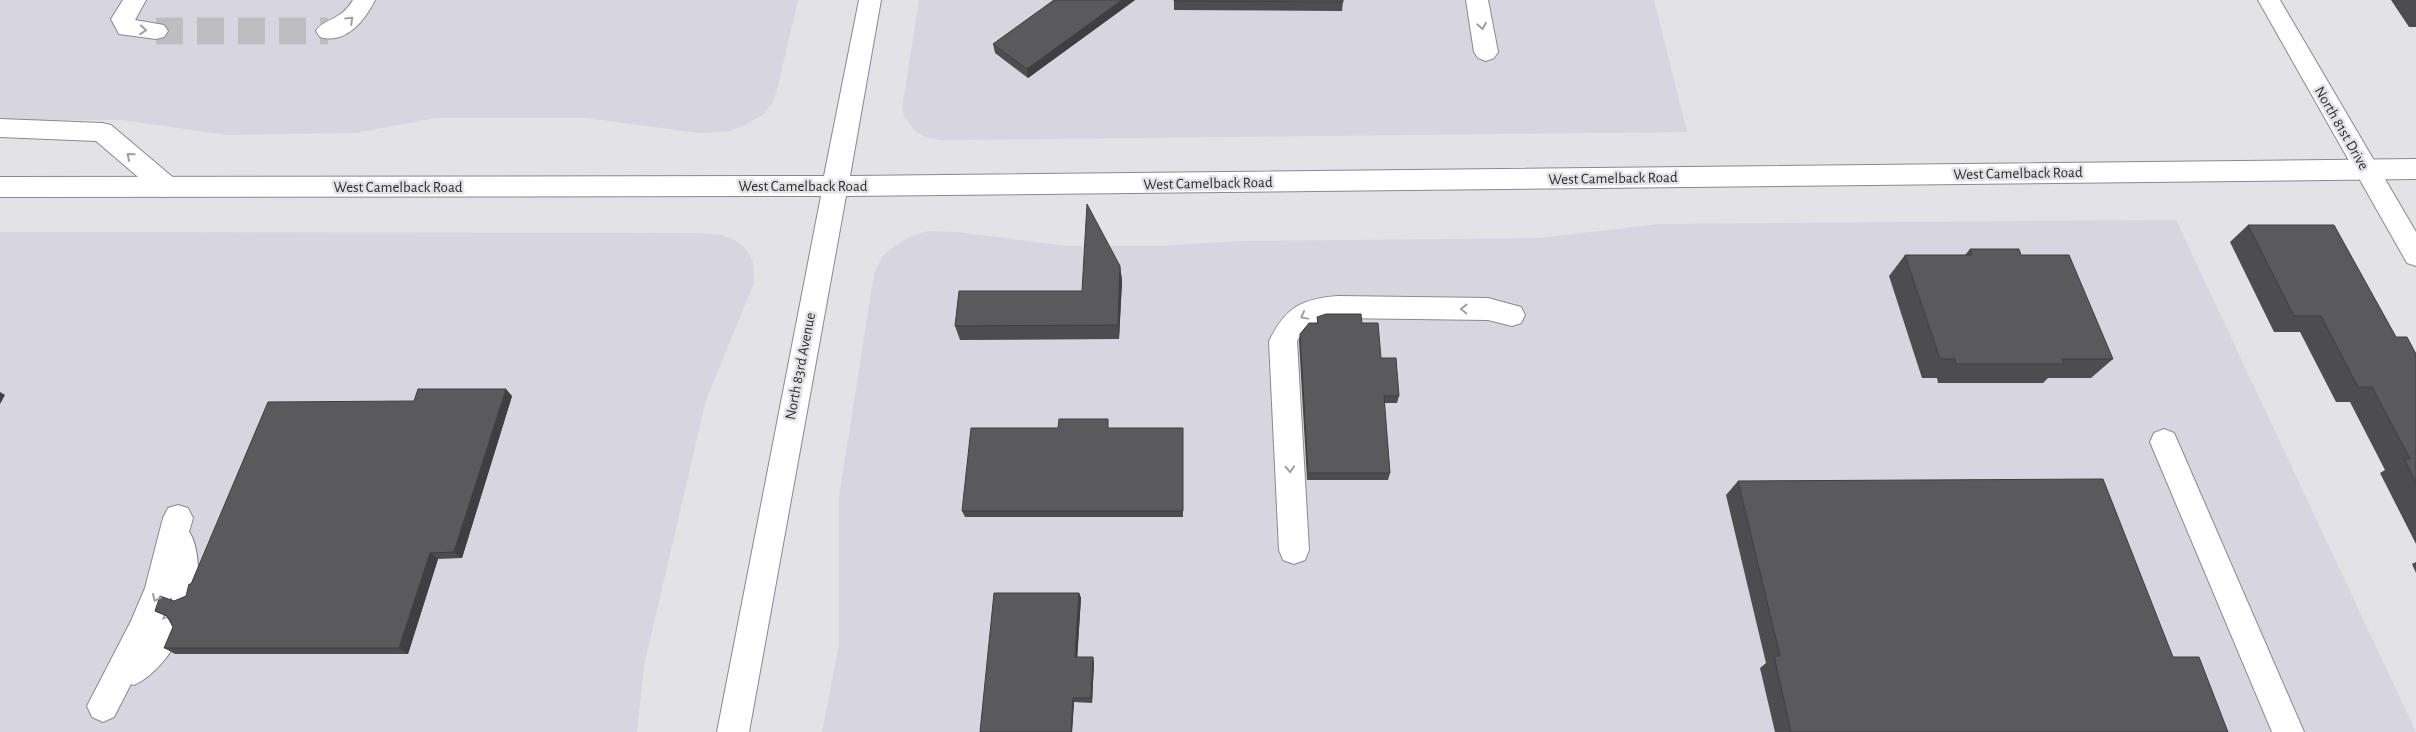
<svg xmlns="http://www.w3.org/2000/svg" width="2416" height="732" viewBox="0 0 2416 732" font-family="'Alegreya Sans',sans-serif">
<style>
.built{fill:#d7d5e0}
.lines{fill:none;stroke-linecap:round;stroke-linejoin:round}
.minor-tunnel{stroke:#bebec1;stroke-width:27;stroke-dasharray:27 14;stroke-linecap:butt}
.minor-casing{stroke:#8a8a8d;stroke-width:2}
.major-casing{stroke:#8a8a8d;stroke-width:2}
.minor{fill:#fff;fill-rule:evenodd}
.major{fill:#fff;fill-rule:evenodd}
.wall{fill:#4d4d50}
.shaded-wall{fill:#3f3f41}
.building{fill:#5a5a5d;stroke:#3f3f41}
.oneway{stroke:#a0a0a0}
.labels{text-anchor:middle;stroke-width:5;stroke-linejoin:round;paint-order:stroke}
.street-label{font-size:15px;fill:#2c2c2d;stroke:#e3e2e6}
</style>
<rect width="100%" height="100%" fill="#e3e2e6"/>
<g class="built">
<polygon points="0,0 798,0 777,90 772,103 764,114 745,125 729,131 699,133 587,118 435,118 356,133 226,135 123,120 0,120"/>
<polygon points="919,0 1654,0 1687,132 941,140 925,137 915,131 904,116 902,108"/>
<polygon points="2176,220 2416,732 822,732 839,645 839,497 873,280 875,271 883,256 894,246 909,237 928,231 957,232 1066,246 1159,246 1240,241 1539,238 1659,224"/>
<polygon points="0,232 697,233 722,235 737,241 746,249 753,262 754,283 706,400 644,666 637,732 0,732"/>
</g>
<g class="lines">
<polyline class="minor-tunnel" points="156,31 328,31"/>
<defs>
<g id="minor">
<polygon points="123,0 146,0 135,20 164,25 168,31 164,37 156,39 119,34 111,19"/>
<path d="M353,0H375C365,20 346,45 320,37L316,31C324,18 341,21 353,0Z"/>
<polygon points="1466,0 1488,0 1498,52 1494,58 1486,61 1478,58 1474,52"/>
<polygon points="2258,0 2280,0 2416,232 2416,266 2407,263"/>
<polygon points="0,119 102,123 111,125 176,180 180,187 176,194 167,197 158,194 96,141 0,137"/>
<path d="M1338,296L1488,298L1521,307L1525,315L1521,323L1512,326L1488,320L1338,318C1319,320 1307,324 1297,341L1309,550L1305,560L1294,564L1283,560L1279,550L1269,341C1286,307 1301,299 1338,296Z"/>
<polygon points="2164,429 2174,433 2178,442 2304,732 2272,732 2150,442 2154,433"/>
<path d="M178,505L188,508L193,518L189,532C199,544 201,587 195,601L184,605L173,601L171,597L162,620L166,618L177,623L181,633C173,652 153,677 134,685L131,684L114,717L103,722L92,717L87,706L131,621L145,588L163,518L168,508Z"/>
</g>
<polygon id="major" points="859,0 881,0 850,176 2416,159 2416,179 846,196 749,732 717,732 821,196 0,197 0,177 824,176"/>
</defs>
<use href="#minor" class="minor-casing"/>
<use href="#major" class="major-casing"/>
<use href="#minor" class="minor"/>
<use href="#major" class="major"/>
</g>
<g class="wall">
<polygon points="1054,0 1135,0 1028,78 995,53 993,44"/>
<polygon points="1174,0 1343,2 1342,11 1174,10"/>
<polygon points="2391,0 2416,0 2416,27 2409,27"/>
<polygon points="2248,225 2396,337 2416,354 2416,544 2380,473 2385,470 2350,402 2336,402 2300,332 2274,332 2230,242"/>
<polygon points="1970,249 2021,255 2113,359 2091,378 2048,378 2043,383 1938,383 1937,378 1922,378 1889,276 1905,255 1965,255"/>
<polygon points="1120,266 1122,281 1119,339 960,340 955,326 1082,291"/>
<polygon points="1317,317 1362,323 1381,358 1399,396 1397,403 1384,403 1390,473 1388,480 1307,480 1299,342 1300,334 1317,323"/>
<polygon points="512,396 462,558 438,559 408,654 175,654 164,648 173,627 168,617 155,611 186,596 191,584"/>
<polygon points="1109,428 1183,428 1183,517 965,517 962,511"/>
<polygon points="1738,481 2228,732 1775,732 1760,668 1766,663 1726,495"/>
<polygon points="2416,562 2416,573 2412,564"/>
<polygon points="1079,593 1081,598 1077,657 1094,662 1092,703 1074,702 1072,732 980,732"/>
</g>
<g class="shaded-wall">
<polygon points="1122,0 1135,0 1028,78 1027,69"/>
<polygon points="1120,266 1122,281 1119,339 1118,325"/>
<polygon points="506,389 512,396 462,558 454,552"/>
<polygon points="0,392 5,395 0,404"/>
<polygon points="430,553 438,559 408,654 399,648"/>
<polygon points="1079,593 1081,598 1077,662 1075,657"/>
<polygon points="1093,657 1094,662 1092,703 1091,698"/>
<polygon points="1073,698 1074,702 1072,732 1071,732"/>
</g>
<g class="building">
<polygon points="1054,0 1122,0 1027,69 993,44"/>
<polygon points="1174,0 1343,0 1343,2 1174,1"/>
<polygon points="1087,204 1120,266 1118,325 955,326 959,291 1082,291"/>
<polygon points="2248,225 2334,225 2396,337 2407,337 2416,354 2416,483 2404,459 2410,459 2372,387 2358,387 2321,316 2294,316"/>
<polygon points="1970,249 2019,249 2021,255 2069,255 2113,359 2062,359 2064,364 1956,364 1955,359 1940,359 1905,255 1972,255"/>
<polygon points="1326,314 1361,314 1362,323 1378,323 1381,358 1396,358 1399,396 1384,396 1390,473 1308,473 1300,334 1309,323 1318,323 1317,317"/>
<polygon points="418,389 506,389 454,552 430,553 399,648 164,648 173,627 167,616 155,611 160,596 174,601 186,596 189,584 191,584 268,402 414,401"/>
<polygon points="1059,419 1108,419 1108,428 1183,428 1183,511 962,511 971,428 1058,428"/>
<polygon points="2103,479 2173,657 2199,657 2228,732 1791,732 1774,656 1780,656 1738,481"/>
<polygon points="994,593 1079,593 1075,657 1093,657 1091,698 1073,698 1071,732 980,732"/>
</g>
<defs><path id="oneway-chevron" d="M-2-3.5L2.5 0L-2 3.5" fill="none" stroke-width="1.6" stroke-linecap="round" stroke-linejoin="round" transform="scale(1.25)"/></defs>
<g class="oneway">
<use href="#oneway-chevron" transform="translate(350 20) rotate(-43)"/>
<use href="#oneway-chevron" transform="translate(1482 26) rotate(80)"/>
<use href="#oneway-chevron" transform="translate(143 30) rotate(5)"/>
<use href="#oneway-chevron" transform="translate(130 156) rotate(-140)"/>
<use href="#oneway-chevron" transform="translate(1464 309) rotate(-179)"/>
<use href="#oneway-chevron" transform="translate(1304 316) rotate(151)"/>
<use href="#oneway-chevron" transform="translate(1290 469) rotate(87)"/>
<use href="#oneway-chevron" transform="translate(156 598) rotate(113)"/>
</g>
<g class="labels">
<g class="street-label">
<text transform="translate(2342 128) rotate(60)" y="5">North 81st Drive</text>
<text transform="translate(2018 173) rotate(-1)" y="5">West Camelback Road</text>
<text transform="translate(1613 178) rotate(-1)" y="5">West Camelback Road</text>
<text transform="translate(1208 183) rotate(-1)" y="5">West Camelback Road</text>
<text x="803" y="191">West Camelback Road</text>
<text x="398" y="192">West Camelback Road</text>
<text transform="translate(800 366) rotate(-79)" y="5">North 83rd Avenue</text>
</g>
</g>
</svg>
